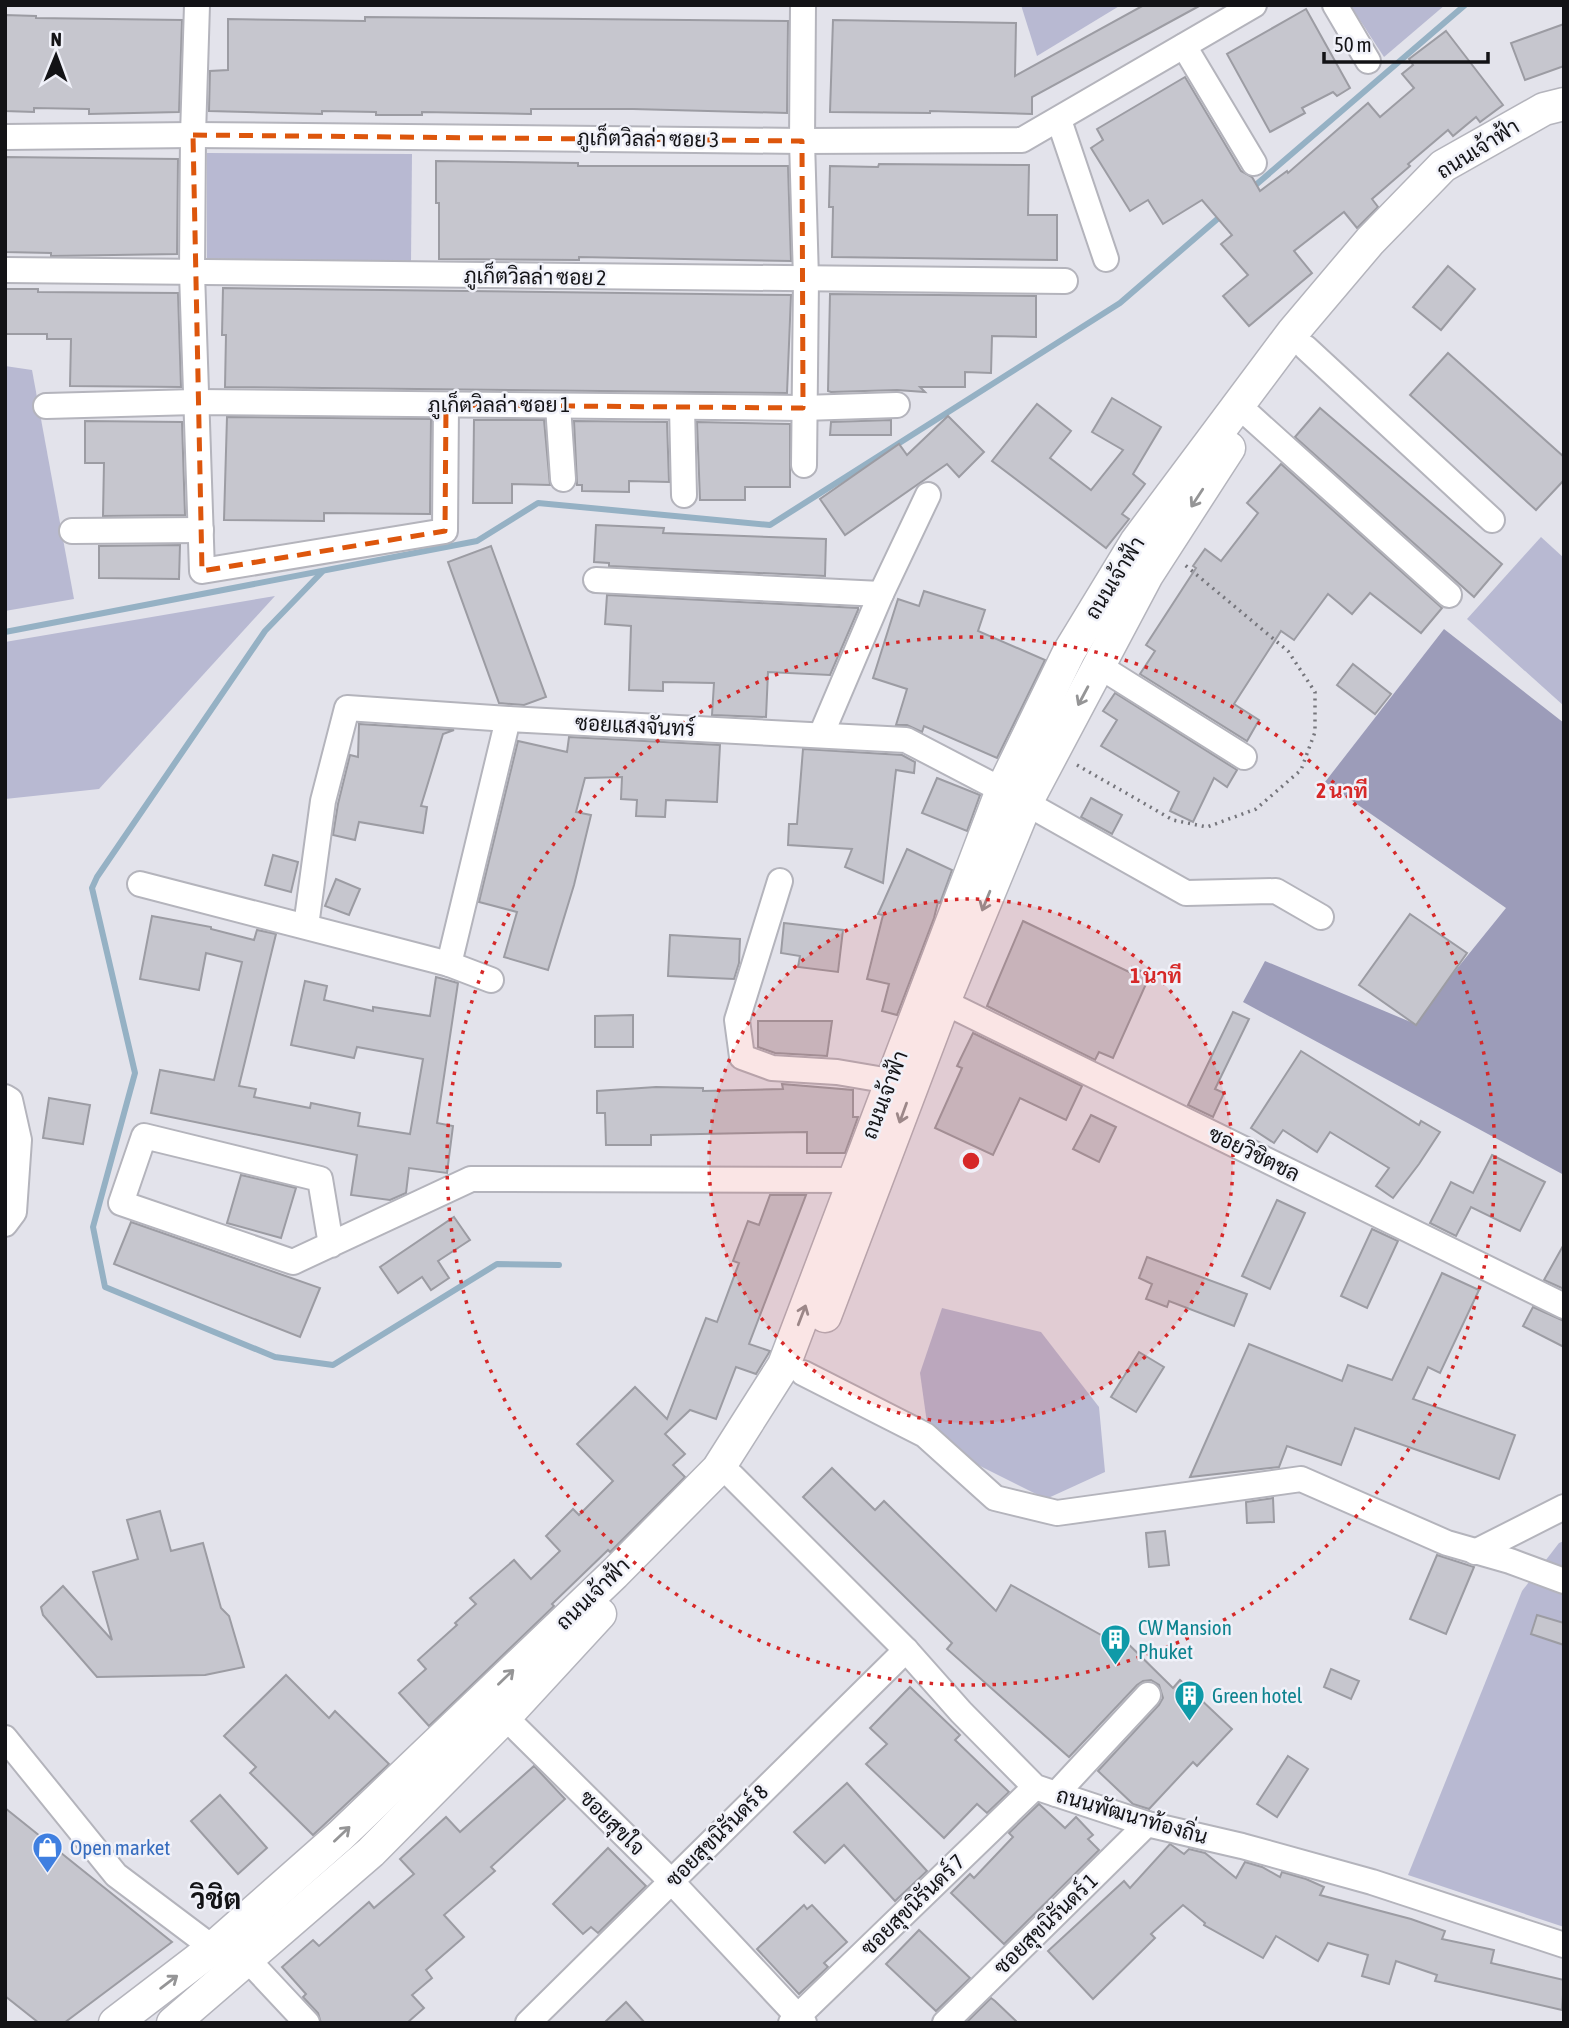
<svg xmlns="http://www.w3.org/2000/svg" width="1569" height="2028" viewBox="0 0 1569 2028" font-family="'Asap Condensed',Sarabun,sans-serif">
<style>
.green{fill:#b8b9d2}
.forest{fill:#9c9cb9}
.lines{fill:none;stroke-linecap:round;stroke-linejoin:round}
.stream{stroke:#95b1c4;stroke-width:6}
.building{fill:#c6c6ce;stroke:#9c9ca3;stroke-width:2}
.minor-casing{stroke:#b4b4bc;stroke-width:28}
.major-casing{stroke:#b4b4bc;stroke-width:35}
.path{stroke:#75757b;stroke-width:3.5;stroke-dasharray:2 5;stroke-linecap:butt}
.minor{stroke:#fff;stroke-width:24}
.major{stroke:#fff;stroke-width:32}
.oneway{stroke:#959596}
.marked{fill:none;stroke:#dd560c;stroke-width:5;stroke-dasharray:14 9;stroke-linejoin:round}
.ring{fill:none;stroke:#d62828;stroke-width:3.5;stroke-dasharray:3.5 7}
.labels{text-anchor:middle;stroke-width:5;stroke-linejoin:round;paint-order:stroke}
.street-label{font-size:21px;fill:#131316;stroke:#f0f1f9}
.culture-label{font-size:21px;fill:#0d838f;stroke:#f0f1f9;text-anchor:start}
.shop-label{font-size:21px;fill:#366cbe;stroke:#f0f1f9;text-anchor:start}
.district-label{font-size:28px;font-weight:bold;fill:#131316;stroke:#f0f1f9}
.centre{fill:#d62828;stroke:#f0f1f9;stroke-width:3.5}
.ring-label{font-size:21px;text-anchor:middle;font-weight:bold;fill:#d62828;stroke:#f0f1f9;stroke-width:5;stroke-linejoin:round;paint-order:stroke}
</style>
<rect width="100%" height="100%" fill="#e3e3eb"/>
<g class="green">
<polygon points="1021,5 1121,5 1037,56"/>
<polygon points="1350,5 1445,5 1384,57"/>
<polygon points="207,153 412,154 411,262 207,261"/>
<polygon points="5,366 32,370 74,599 5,611"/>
<polygon points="1541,537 1564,558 1564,706 1467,619"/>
<polygon points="275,596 99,789 5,799 5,642"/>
<polygon points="942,1308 1041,1332 1099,1407 1105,1472 1046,1499 964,1458 927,1423 920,1373"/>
<polygon points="1564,1541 1564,1927 1408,1875 1522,1591 1559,1543"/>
</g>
<polygon class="forest" points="1444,629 1564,723 1564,1175 1243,1002 1265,961 1413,1023 1506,908 1325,782"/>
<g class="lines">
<g class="stream">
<polyline points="1251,189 1465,5"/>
<polyline points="322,572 265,631 97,877 92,888 135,1073 93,1227 105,1287 275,1357 333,1365 497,1264 559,1265"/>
<polyline points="5,632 477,541 538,503 770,525 1120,303 1222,215"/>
</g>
</g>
<g class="building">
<polygon points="1144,5 1201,5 1032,97 1032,114 930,111 930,113 830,112 833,20 1016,23 1015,76"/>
<polygon points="1306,9 1350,88 1337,96 1333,92 1302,108 1305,113 1270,132 1227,54"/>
<polygon points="5,15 36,16 36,18 182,20 179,112 89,114 89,109 34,108 34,112 5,111"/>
<polygon points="365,17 788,21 787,113 633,109 531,109 531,114 422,112 422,115 376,115 376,112 322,111 322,114 209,111 210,71 228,70 228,19 365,21"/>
<polygon points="1564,24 1564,66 1525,80 1511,43"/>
<polygon points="1446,31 1503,105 1480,122 1476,117 1453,136 1448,130 1408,164 1410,166 1372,199 1378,207 1357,228 1344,212 1294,251 1312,273 1249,326 1223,296 1248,275 1221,244 1232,235 1202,200 1163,224 1148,200 1130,211 1091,148 1103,140 1097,129 1185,77 1241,171 1252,177 1260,191 1287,171 1288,173 1368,103 1380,117 1414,88 1402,74 1413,65 1409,59"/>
<polygon points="5,157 178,159 177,254 51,256 51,253 5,252"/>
<polygon points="436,161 578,163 578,166 788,166 791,261 579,257 579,260 439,259 439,203 436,203"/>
<polygon points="879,164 1029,165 1028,215 1057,215 1057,260 832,257 833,207 829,207 830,166 878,167"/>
<polygon points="1448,266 1475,289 1441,330 1413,307"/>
<polygon points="223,288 791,295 787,393 225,387 226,335 222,335"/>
<polygon points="5,289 38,289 38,292 178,293 181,387 70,386 71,339 47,339 47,334 5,334"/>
<polygon points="830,294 1036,296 1036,337 992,336 991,373 965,372 965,387 920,387 925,392 897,390 831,392 828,391"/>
<polygon points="1448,353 1564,457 1564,480 1536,510 1410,395"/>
<polygon points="1112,398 1161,427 1133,474 1145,484 1122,514 1129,519 1106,548 992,461 1037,404 1071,431 1050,458 1091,490 1123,450 1092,432"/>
<polygon points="1320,408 1502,564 1474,597 1295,437"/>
<polygon points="948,416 984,452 959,477 947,464 845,535 820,499 899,444 907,455"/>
<polygon points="227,417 431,419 430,514 324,513 324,521 224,520"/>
<polygon points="474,420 544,420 550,485 512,484 512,503 473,503"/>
<polygon points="891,420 891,435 830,435 831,422"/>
<polygon points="85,421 182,422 185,515 103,516 104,463 85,463"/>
<polygon points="574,421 667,422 669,482 629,481 629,492 582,491 582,485 577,485"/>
<polygon points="697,422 790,424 790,487 745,487 745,500 700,500"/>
<polygon points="1281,464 1442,608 1421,633 1370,593 1352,614 1328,594 1294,640 1281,631 1234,704 1259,720 1247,741 1140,674 1155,651 1146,645 1196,568 1193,566 1205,549 1221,561 1258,513 1247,503"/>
<polygon points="596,525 664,528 663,533 826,539 825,576 609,566 609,563 594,562"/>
<polygon points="180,545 179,579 99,578 99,546"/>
<polygon points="491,546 546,697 524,705 499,703 448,562"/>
<polygon points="924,591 985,610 978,631 1045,660 997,758 924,726 922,732 907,725 896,725 907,689 873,678 898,599 919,606"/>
<polygon points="607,595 858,608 858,610 830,675 768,672 766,717 712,715 714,683 663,682 663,691 629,690 631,626 605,624"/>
<polygon points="1353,664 1391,694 1375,714 1337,685"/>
<polygon points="1115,693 1237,770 1227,787 1214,778 1193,822 1170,811 1179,792 1101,746 1117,720 1103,711"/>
<polygon points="359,724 454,730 443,734 421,806 427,807 423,833 359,822 355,840 333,835 338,804 350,755 358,757"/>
<polygon points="569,737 720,745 717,802 666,800 665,817 636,816 637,800 621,799 622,777 585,778 576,812 591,815 574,885 548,970 504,957 517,912 479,902 518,741 567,752"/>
<polygon points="803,749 902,755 915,762 914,773 896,770 883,883 845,867 852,849 788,845 789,824 797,824"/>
<polygon points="937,778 980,795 967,831 922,813"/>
<polygon points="1091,798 1122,815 1112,834 1081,817"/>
<polygon points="907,849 952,870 940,903 938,902 934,918 897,1015 882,1011 889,984 867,979 883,915 878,914"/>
<polygon points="273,855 298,862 291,892 265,885"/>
<polygon points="336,879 360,889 349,915 325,906"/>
<polygon points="1410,914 1467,953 1416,1025 1359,985"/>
<polygon points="152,916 211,927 211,929 254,940 257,930 276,934 239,1086 256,1089 254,1097 310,1108 311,1103 360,1113 358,1126 410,1134 423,1059 357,1047 354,1058 291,1045 305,981 327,986 324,1000 373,1011 373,1007 430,1016 436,977 458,983 437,1123 453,1126 447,1173 409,1168 406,1193 390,1200 351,1195 357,1155 151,1113 160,1070 214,1080 242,962 206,953 199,990 140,979"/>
<polygon points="1023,921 1129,972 1132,967 1150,975 1113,1058 1099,1052 1095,1060 987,1006"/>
<polygon points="784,923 843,930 838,972 798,967 800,956 781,953"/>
<polygon points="670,935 740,939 739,963 734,979 668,976"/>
<polygon points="1233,1012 1249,1019 1215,1089 1224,1093 1213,1117 1188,1105"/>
<polygon points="633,1015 633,1047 595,1047 595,1016"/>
<polygon points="758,1021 832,1021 827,1056 775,1053 758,1047"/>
<polygon points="973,1033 1082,1086 1066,1120 1020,1098 993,1155 935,1128 962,1068 957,1066"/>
<polygon points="1301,1051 1419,1125 1421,1121 1440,1132 1419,1164 1393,1198 1376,1186 1389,1168 1330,1132 1317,1152 1283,1130 1274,1143 1251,1128"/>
<polygon points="782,1084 853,1090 853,1117 858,1117 845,1153 807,1153 807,1132 651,1135 651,1145 606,1145 605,1113 597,1113 597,1091 656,1087 703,1088 703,1091 783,1089"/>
<polygon points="49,1098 90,1105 83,1144 43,1138"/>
<polygon points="1091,1115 1116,1127 1099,1162 1073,1149"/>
<polygon points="1492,1155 1545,1182 1520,1231 1471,1207 1456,1236 1430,1223 1451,1182 1473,1193"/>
<polygon points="241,1175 296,1188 281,1238 227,1223"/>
<polygon points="770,1195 806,1195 749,1344 770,1351 756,1374 736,1367 716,1419 690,1410 665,1434 685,1454 673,1465 685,1477 610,1552 608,1550 552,1604 554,1606 429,1726 399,1693 426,1669 418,1660 457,1625 455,1623 476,1604 470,1598 514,1560 531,1579 560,1551 546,1536 573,1509 579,1515 613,1481 577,1444 635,1387 667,1419 706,1318 717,1322 739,1263 733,1261 748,1221 759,1225"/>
<polygon points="1277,1200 1305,1213 1270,1289 1242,1276"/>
<polygon points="454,1217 470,1240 438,1261 449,1278 431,1290 422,1277 398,1293 380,1267"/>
<polygon points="131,1222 320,1288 300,1337 114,1264"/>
<polygon points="1372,1229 1398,1241 1367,1308 1341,1296"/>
<polygon points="1564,1244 1564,1289 1544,1280"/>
<polygon points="1147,1257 1247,1294 1234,1326 1169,1301 1167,1307 1146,1299 1152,1284 1139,1278"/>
<polygon points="1442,1273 1479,1290 1440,1373 1428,1367 1413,1399 1515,1435 1499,1479 1355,1428 1341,1465 1287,1446 1279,1467 1190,1477 1249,1344 1342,1381 1348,1365 1392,1380"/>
<polygon points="1533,1307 1564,1321 1564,1347 1523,1326"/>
<polygon points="1139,1352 1164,1367 1136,1412 1111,1397"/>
<polygon points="832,1468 875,1510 884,1501 996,1611 1011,1585 1103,1636 1111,1627 1173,1688 1180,1680 1232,1729 1197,1766 1193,1762 1149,1809 1133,1804 1098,1771 1159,1705 1163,1698 1159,1685 1151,1680 1143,1681 1137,1685 1069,1757 947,1649 952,1643 803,1497"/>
<polygon points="1273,1498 1274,1522 1247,1523 1246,1502"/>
<polygon points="160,1511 171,1551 203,1543 221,1608 229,1616 244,1667 205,1675 97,1677 43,1615 41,1607 63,1586 112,1640 93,1572 138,1559 127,1520"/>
<polygon points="1165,1531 1169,1565 1149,1567 1146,1533"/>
<polygon points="1437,1555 1474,1567 1446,1634 1410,1619"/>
<polygon points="1537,1615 1564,1623 1564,1645 1531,1634"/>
<polygon points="1331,1669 1359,1681 1351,1699 1324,1687"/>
<polygon points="286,1675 329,1718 335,1711 389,1764 313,1835 250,1773 256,1767 224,1736"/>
<polygon points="910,1687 960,1735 955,1740 1009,1792 987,1813 977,1804 944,1838 866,1764 887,1744 870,1728"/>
<polygon points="1288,1756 1308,1769 1277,1817 1257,1804"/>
<polygon points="534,1766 565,1799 491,1867 495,1871 444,1915 464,1937 426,1970 432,1978 412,1995 424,2008 407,2023 321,2023 318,2013 303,1997 306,1994 282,1967 313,1940 319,1946 369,1902 374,1908 414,1874 400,1859 446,1817 460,1832"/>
<polygon points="847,1783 927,1871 895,1901 844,1845 825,1863 794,1832"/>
<polygon points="220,1795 267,1848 238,1874 191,1821"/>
<polygon points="1039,1804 1065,1828 1076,1817 1093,1835 1088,1839 1099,1850 1004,1944 951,1893 970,1874 974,1878 1013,1837 1009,1833"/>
<polygon points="5,1808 172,1942 64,2023 39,2023 5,1996"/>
<polygon points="1170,1844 1184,1854 1189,1849 1205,1853 1236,1878 1245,1862 1262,1867 1280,1877 1282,1872 1306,1879 1324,1887 1320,1895 1411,1919 1445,1931 1442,1939 1494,1950 1491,1963 1564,1980 1562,2010 1435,1981 1437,1975 1396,1961 1389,1984 1362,1976 1368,1955 1328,1943 1318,1961 1276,1936 1263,1958 1204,1925 1205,1923 1183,1905 1151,1934 1155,1938 1093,1999 1048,1951 1124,1881 1130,1888"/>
<polygon points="608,1848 646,1886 598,1933 591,1927 583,1934 553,1904"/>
<polygon points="804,1905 807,1909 812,1905 847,1942 824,1963 828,1967 799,1994 757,1949"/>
<polygon points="919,1930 970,1978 936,2011 886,1964"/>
<polygon points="991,1998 995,2001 1018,2023 966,2023"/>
<polygon points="626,2002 645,2023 604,2023"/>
</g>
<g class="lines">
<defs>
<g id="minor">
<polyline points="197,5 193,135 192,273 202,571 445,531 446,405"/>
<polyline points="803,5 802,141 806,279 804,465"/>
<polyline points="1335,5 1368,61"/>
<polyline points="1184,46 1254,163"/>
<polyline points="1059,120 1106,259"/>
<polyline points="5,137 193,135 802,141 1022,140 1254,5"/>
<polyline points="5,270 1065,281"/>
<polyline points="1306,348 1492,520"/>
<polyline points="46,406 195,402 803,408 897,405"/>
<polyline points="558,406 563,479"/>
<polyline points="682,407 684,495"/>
<polyline points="1250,416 1449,595"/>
<polyline points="72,531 201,530"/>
<polyline points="596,580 881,594"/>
<polyline points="1099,666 1244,757"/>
<polyline points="821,735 881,594 928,495"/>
<polyline points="1026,803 1186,893 1276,891 1321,917"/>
<polyline points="780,881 737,1020 742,1057 772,1068 837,1072 890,1081"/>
<polyline points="140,884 449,964 491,980"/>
<polyline points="306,926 323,801 347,708 508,719"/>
<polyline points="449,964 508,719 906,740 1002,790"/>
<polyline points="944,1002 1564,1306"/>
<polyline points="5,1097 10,1100 19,1140 14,1212 5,1224"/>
<polyline points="331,1245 320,1179 144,1136 121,1203 293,1262 471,1179 853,1180"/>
<polyline points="803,1373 925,1435 995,1498 1057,1513 1301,1479 1447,1543 1510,1561 1564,1581"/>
<polyline points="732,1476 906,1650 961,1712 1035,1787 1147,1824 1242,1846 1372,1882 1564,1945"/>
<polyline points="1475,1552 1564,1507"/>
<polyline points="505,1717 671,1881 804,2023"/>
<polyline points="5,1738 116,1875 213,1948"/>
<polyline points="1056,1794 1148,1695"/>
<polyline points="248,1960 307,2023"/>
<polyline points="528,2023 906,1650"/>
<polyline points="791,2023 1035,1787"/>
<polyline points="945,2023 1147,1824"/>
</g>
<g id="major">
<polyline points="825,1316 944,1002 1026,803 1147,575 1229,448"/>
<polyline points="115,2023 213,1948 340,1836 614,1574 718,1469 784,1365 1002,790 1069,652 1136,542 1293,332 1370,241 1443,166 1544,109 1564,104"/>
<polyline points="173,2023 371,1852 505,1717 600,1614"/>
</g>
</defs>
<use href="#minor" class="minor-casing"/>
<use href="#major" class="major-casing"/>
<polyline class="path" points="1077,765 1173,820 1207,827 1256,809 1301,770 1315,732 1315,692 1288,651 1185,565"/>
<use href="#minor" class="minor"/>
<use href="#major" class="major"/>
</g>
<defs><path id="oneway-shaft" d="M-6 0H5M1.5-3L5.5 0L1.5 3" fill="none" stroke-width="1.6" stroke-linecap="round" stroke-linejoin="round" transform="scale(1.75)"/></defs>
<g class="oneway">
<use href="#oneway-shaft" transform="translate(1197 498) rotate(123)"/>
<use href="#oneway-shaft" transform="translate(1083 696) rotate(118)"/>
<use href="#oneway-shaft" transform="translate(986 901) rotate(112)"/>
<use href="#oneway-shaft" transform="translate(903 1113) rotate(110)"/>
<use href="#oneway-shaft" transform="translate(802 1315) rotate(-69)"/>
<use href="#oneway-shaft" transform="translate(506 1677) rotate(-44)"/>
<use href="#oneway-shaft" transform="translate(342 1834) rotate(-43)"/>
<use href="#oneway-shaft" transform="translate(169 1982) rotate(-37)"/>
</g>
<path class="marked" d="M193,135L802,141L803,408L446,405L445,531L202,571Z"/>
<circle cx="971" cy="1161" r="262" fill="#d62828" fill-opacity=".12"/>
<g class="ring">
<circle cx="971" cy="1161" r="262"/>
<circle cx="971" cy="1161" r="524"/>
</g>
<defs>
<symbol id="building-pin" viewBox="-11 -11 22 30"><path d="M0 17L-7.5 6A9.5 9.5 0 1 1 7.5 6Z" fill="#0f9aa8" stroke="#f0f1f9"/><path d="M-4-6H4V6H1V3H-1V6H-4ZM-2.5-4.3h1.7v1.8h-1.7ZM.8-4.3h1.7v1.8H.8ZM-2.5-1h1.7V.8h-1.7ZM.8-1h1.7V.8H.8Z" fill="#fff"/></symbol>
<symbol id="shop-pin" viewBox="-11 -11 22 30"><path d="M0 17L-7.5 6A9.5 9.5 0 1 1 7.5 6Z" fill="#3f7fe0" stroke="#f0f1f9"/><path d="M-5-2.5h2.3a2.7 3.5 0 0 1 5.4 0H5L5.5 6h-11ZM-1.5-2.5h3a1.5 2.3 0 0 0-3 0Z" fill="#fff"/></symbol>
</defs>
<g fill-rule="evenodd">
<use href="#building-pin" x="1098" y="1622" width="35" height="47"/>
<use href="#building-pin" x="1172" y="1678" width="35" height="47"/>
<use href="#shop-pin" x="30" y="1830" width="35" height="47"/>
</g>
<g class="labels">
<g class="street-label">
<text transform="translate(648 139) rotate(1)" y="7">ภูเก็ตวิลล่า ซอย 3</text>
<text transform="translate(1478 149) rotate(-32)" y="7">ถนนเจ้าฟ้า</text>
<text transform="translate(535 277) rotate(1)" y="7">ภูเก็ตวิลล่า ซอย 2</text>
<text x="499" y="412">ภูเก็ตวิลล่า ซอย 1</text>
<text transform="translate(1115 578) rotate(-58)" y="7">ถนนเจ้าฟ้า</text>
<text transform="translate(635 726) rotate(3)" y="7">ซอยแสงจันทร์</text>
<text transform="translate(885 1095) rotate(-69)" y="7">ถนนเจ้าฟ้า</text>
<text transform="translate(1254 1154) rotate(26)" y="7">ซอยวิชิตชล</text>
<text transform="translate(593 1594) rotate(-44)" y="7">ถนนเจ้าฟ้า</text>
<text transform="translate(1132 1816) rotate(16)" y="7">ถนนพัฒนาท้องถิ่น</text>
<text transform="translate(612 1823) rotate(45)" y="7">ซอยสุขใจ</text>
<text transform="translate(717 1836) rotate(-45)" y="7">ซอยสุขนิรันดร์ 8</text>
<text transform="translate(913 1905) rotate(-44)" y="7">ซอยสุขนิรันดร์ 7</text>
<text transform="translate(1046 1924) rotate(-44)" y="7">ซอยสุขนิรันดร์ 1</text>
</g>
<g class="culture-label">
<text x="1138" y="1635">CW Mansion<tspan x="1138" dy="24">Phuket</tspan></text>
<text x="1212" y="1703">Green hotel</text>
</g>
<g class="shop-label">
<text x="70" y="1855">Open market</text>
</g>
<g class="district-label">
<text x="216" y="1909">วิชิต</text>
</g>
</g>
<circle cx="971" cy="1161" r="10" class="centre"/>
<g class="ring-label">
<text x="1342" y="798">2 นาที</text>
<text x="1156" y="983">1 นาที</text>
</g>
<rect width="1569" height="2028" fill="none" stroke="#131316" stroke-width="14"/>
<g transform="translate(56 56) rotate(1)" stroke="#f0f1f9" stroke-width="5" paint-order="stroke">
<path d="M0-5L12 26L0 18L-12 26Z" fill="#131316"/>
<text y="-10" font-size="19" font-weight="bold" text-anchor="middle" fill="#131316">N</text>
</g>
<path d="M1324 52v10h164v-10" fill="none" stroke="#131316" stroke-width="3.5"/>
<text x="1334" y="52" font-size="21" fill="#131316" stroke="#f0f1f9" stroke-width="5" paint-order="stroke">50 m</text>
</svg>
